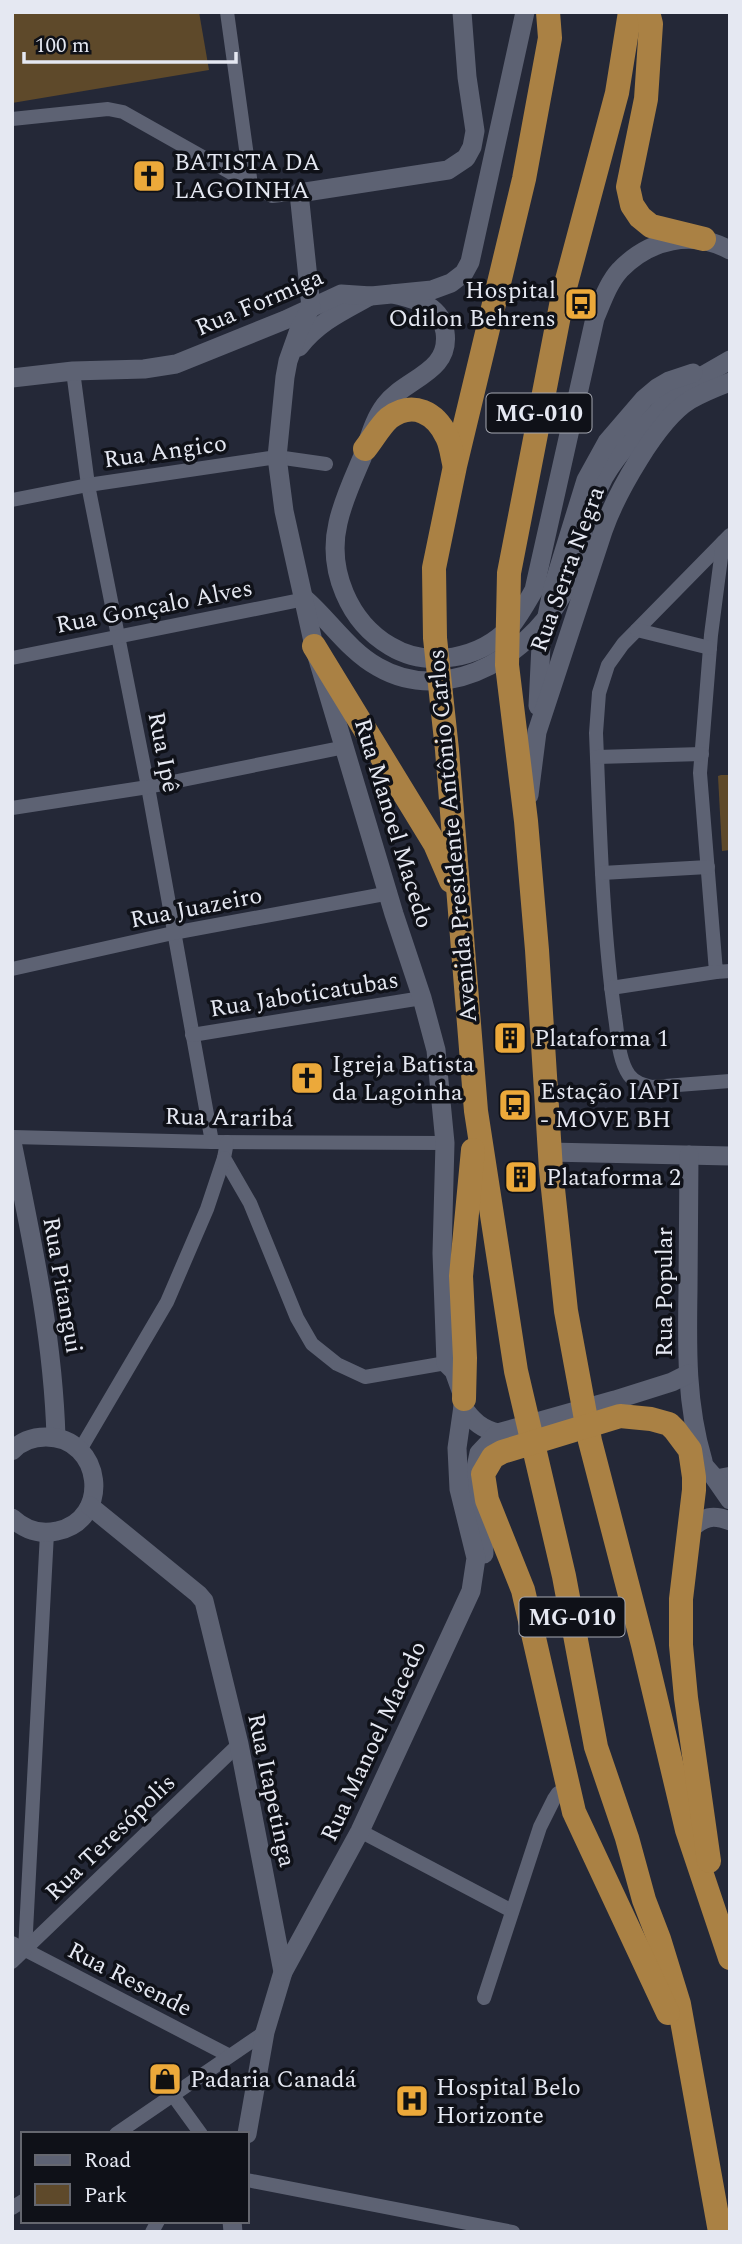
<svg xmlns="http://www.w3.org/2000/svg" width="742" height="2244" viewBox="0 0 742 2244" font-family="Spectral,serif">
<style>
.green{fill:#5e492a}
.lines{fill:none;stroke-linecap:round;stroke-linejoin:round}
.street{stroke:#5d6273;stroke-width:14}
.secondary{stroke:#5d6273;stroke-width:19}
.highway{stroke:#aa8144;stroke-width:24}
.labels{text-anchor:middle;stroke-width:7;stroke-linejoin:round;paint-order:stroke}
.shield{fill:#0f1118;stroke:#a5a8b1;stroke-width:2}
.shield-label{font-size:23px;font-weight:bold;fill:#e5e8f2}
.poi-label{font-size:24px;fill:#e5e8f2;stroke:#0f1118;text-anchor:start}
.street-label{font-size:24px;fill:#e5e8f2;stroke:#0f1118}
</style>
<rect width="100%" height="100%" fill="#242837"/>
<g class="green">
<polygon points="12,12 199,12 209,70 12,103"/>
<polygon points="721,775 730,775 730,850 722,851 718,776"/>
</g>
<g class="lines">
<g class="street">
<polyline points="227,12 251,185"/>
<polyline points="12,119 108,109 123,112 272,196 299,193"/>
<polyline points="73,371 88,485 148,787 212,1142"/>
<polyline points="12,500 88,485 277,457 326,464"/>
<path d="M730,535L623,644L608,665L599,693L596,733C600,828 602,924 615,1017C618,1035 618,1059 629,1075C635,1083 643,1085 652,1087L730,1081"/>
<polyline points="723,542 711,635 700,773 716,972 730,971"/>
<polyline points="637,630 710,648"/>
<polyline points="12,658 305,599"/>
<polyline points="597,757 702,754"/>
<polyline points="12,808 148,787 345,747"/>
<polyline points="602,873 708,867"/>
<polyline points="12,969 173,933 390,893"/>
<polyline points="611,988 716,972"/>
<polyline points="192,1035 422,998"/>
<polyline points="12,1137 212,1142 445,1143"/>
<polyline points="227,1142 224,1158 250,1203 297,1318 312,1344 337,1364 365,1377 446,1363"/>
<polyline points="80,1450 167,1302 207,1209 224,1158"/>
<polyline points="714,1477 730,1474"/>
<polyline points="360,1831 512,1911"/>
<polyline points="12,1943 228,2055"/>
<polyline points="25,1950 47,1533"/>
<polyline points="12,1962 239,1744"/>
<polyline points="484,1998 540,1827 554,1799 558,1793 567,1788"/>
<polyline points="172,2094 201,2134"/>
<polyline points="116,2134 265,2032"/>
<polyline points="247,2180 513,2232"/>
<polyline points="12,2208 23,2201"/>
<polyline points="152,2232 158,2221"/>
</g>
<g class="secondary">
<path d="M394,294C416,300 441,304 445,332C451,373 405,378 385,405C373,421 369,440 362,458C353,479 343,500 338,523C327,570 349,622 390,646C428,669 481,659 511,626C520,615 527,602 534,590L595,318C602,302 608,283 620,270C650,239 692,230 730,250"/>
<polyline points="311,307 299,193 448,170 466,158 472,147 475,131 467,77 462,12"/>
<path d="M299,347C318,322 343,311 370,296"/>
<polyline points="12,378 73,371 144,369 176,364 285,320 341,294 371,296 432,290 451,283 464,273 470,262 525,12"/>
<path d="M305,599C330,621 349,651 378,667C451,709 538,650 569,582C576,566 578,548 583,531C588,513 595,494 604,477C622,447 649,421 673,396L683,387L730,360"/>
<polyline points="538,706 541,645 553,587 586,480 607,442 644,399 657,388 669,381 693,373"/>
<path d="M529,795L537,732L603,531C616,494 657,420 690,400C702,393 717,387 730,382"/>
<path d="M12,1142C32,1241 53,1336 56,1437"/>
<polyline points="549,1152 730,1156"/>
<path d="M689,1155C689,1200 688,1245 688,1290C687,1349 686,1404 703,1461"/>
<path d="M463,1407C472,1421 482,1429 498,1433"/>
<path d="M12,1451C21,1441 33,1437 46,1437C103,1437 112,1520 57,1531C40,1535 25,1530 12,1518"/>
<polyline points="693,1453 714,1477 730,1500"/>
<polyline points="90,1506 198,1594 204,1601 239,1744 283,1972 265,2032 247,2134"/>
<path d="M690,1529C704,1517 712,1514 730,1521"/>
<polyline points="484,1554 483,1519 473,1482 479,1453 498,1433 615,1400 672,1382 688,1374"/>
<polyline points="283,1972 360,1831 471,1591 476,1558 459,1489 457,1448 464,1399 454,1371 446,1363 442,1253 445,1143 436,1050 422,998 394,914 314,646 284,511 277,457 285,377 288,361 299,330 311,307"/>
<polyline points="232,2221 233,2232"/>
</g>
<g class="highway">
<polyline points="548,12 550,38 524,179 455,466 434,568 435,638 447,750 476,1111 516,1371 564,1576 596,1747 627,1838 644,1900 659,1939 679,2004 720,2232"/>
<polyline points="630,12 617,93 563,295 509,573 507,665 526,821 537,950 551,1170 566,1311 590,1441 643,1645 687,1830 730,1958"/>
<polyline points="648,12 651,24 646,99 628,187 632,205 640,217 651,226 704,239"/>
<path d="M365,449C373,439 380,426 389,418C413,400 436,413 447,437C451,445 452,455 454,463"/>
<polyline points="314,646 435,844 451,881"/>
<polyline points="464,1399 465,1358 461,1276 473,1150"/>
<polyline points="668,2013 574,1812 523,1590 487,1500 483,1474 493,1457 502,1452 620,1416 651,1419 669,1424 675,1430 690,1450 694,1477 694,1490 681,1599 681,1645 686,1698 709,1861"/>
</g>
</g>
<defs>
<symbol id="church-square" viewBox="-11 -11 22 22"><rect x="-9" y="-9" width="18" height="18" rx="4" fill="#eca93a" stroke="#0f1118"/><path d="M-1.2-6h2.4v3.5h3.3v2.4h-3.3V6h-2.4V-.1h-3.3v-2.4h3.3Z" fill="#111"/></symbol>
<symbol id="bus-square" viewBox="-11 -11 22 22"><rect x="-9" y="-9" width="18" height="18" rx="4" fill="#eca93a" stroke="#0f1118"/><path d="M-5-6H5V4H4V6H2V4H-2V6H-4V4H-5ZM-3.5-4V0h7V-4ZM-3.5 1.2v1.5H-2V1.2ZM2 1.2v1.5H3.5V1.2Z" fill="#111"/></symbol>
<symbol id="building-square" viewBox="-11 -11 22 22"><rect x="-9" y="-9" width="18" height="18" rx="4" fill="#eca93a" stroke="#0f1118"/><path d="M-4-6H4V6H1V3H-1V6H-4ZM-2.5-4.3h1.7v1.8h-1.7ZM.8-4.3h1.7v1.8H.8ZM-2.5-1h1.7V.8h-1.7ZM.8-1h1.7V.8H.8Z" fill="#111"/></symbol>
<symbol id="shop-square" viewBox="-11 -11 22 22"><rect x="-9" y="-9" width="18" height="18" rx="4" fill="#eca93a" stroke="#0f1118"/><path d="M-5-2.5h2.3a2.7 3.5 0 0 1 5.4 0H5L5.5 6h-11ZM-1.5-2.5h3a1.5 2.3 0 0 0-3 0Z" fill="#111"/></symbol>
<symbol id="hospital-square" viewBox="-11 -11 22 22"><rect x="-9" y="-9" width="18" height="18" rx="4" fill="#eca93a" stroke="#0f1118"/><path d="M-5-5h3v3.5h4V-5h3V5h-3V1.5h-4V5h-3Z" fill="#111"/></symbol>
</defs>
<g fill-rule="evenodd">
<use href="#church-square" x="130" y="157" width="38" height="38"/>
<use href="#bus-square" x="562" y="285" width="38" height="38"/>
<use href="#building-square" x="491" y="1019" width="38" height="38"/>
<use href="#church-square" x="288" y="1059" width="38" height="38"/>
<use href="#bus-square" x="496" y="1086" width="38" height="38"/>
<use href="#building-square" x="502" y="1158" width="38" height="38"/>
<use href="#shop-square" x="146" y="2060" width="38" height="38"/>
<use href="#hospital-square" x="393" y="2082" width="38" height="38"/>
</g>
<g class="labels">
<g class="shield">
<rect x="486.5" y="393.5" width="105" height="39" rx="5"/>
<rect x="519.5" y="1597.5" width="105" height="39" rx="5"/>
</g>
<g class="shield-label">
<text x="539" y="421">MG-010</text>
<text x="572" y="1625">MG-010</text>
</g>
<g class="poi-label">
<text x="174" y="170">BATISTA DA<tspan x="174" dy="28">LAGOINHA</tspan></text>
<text x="556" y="298" text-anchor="end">Hospital<tspan x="556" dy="28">Odilon Behrens</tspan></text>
<text x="534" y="1046">Plataforma 1</text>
<text x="332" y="1072">Igreja Batista<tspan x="332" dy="28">da Lagoinha</tspan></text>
<text x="540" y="1099">Estação IAPI<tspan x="540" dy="28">- MOVE BH</tspan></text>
<text x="546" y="1185">Plataforma 2</text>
<text x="190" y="2087">Padaria Canadá</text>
<text x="436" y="2095">Hospital Belo<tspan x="436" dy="28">Horizonte</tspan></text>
</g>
<g class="street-label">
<text transform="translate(259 302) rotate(-23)" y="8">Rua Formiga</text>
<text transform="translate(165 451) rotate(-8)" y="8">Rua Angico</text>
<text transform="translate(567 569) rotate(-70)" y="8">Rua Serra Negra</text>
<text transform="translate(154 606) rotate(-11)" y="8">Rua Gonçalo Alves</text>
<text transform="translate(164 752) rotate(79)" y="8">Rua Ipê</text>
<text transform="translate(394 823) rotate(73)" y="8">Rua Manoel Macedo</text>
<text transform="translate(452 836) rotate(-95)" y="8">Avenida Presidente Antônio Carlos</text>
<text transform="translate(196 907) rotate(-11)" y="8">Rua Juazeiro</text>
<text transform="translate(304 994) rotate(-9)" y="8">Rua Jaboticatubas</text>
<text transform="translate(229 1117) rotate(1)" y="8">Rua Araribá</text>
<text transform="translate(63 1285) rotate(80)" y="8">Rua Pitangui</text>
<text transform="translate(664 1292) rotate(-90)" y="8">Rua Popular</text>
<text transform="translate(373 1741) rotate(-65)" y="8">Rua Manoel Macedo</text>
<text transform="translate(272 1790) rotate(78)" y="8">Rua Itapetinga</text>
<text transform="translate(110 1837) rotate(-44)" y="8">Rua Teresópolis</text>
<text transform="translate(130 1979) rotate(27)" y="8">Rua Resende</text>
</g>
</g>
<rect width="742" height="2244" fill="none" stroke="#e5e8f2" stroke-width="28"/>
<rect x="21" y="2132" width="228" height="91" fill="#0f1118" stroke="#65676f" stroke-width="2"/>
<rect x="35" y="2155" width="35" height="10" fill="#5d6273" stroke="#65676f" stroke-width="2"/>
<text x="84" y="2167" font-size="21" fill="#e5e8f2">Road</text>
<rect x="35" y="2184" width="35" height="21" fill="#5e492a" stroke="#65676f" stroke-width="2"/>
<text x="84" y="2202" font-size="21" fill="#e5e8f2">Park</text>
<path d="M24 52v10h212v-10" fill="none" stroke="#e5e8f2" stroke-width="3.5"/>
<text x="35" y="52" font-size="21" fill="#e5e8f2" stroke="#0f1118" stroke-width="5" paint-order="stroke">100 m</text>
</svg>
